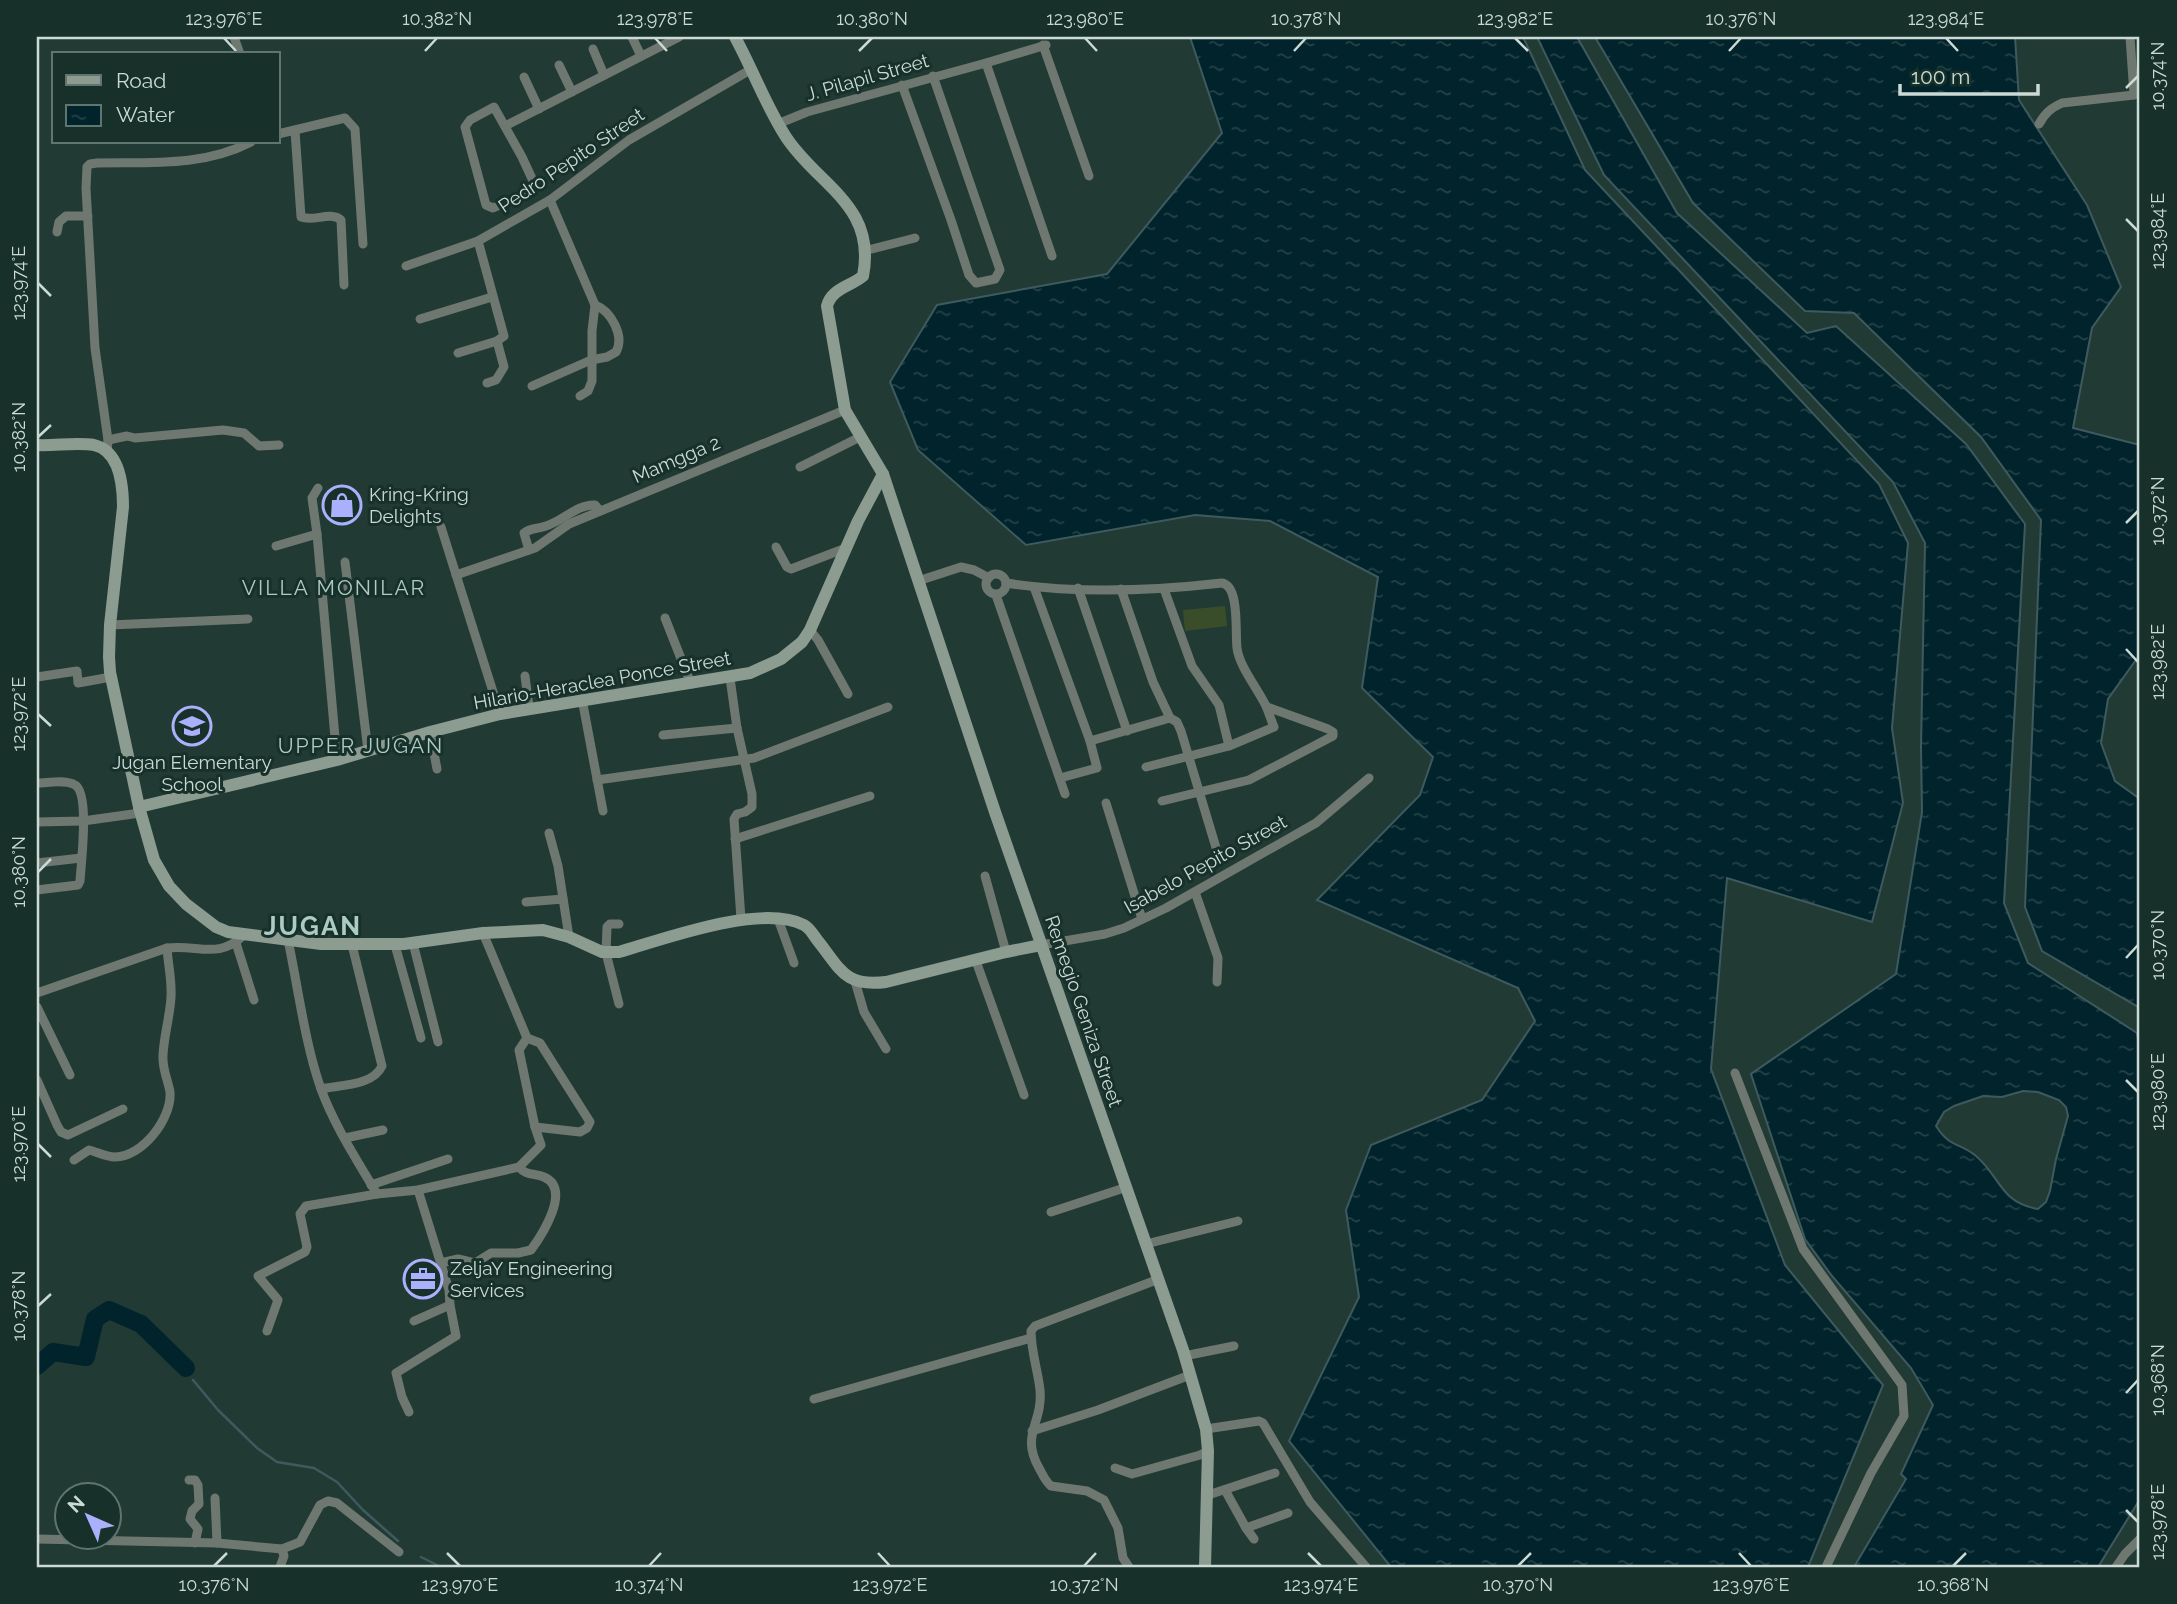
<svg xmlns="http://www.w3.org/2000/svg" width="2177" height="1604" viewBox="0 0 2177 1604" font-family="Raleway,sans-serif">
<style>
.green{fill:#394d2b}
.water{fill:url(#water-ripples);stroke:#3e5a5e;stroke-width:2;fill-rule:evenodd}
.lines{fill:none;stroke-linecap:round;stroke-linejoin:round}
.stream{stroke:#3e5a5e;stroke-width:2.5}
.river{stroke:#01232b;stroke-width:18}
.street{stroke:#6e7871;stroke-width:9}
.secondary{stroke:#8d9c91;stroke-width:12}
.ticks{fill:none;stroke:#cbdad5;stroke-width:2.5}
.labels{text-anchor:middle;stroke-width:6;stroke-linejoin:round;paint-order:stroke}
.street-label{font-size:19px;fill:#cbdad5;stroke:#17312a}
.poi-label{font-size:19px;fill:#cbdad5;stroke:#17312a;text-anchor:start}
.neighbourhood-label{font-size:21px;letter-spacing:2px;fill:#accbc2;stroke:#17312a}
.district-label{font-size:26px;font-weight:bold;letter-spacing:2px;fill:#accbc2;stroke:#17312a}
.neatline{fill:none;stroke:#cbdad5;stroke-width:2.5}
.ticks-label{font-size:18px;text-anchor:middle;fill:#cbdad5}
</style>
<defs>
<pattern id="water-ripples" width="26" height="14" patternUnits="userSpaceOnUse" patternTransform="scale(1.75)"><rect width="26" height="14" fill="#01232b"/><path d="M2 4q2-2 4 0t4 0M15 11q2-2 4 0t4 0" fill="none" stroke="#254249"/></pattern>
</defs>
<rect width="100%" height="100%" fill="#213b34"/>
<polygon class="green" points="1225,606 1227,626 1185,631 1183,610"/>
<g class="water">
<polygon points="1190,37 1523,37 1585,170 1879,484 1908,543 1892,728 1903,803 1872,922 1727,878 1711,1069 1785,1265 1883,1385 1808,1567 1391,1567 1289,1441 1359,1297 1346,1210 1371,1145 1482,1100 1535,1021 1518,988 1317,900 1420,795 1433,757 1362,688 1378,577 1270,521 1195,515 1026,545 918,450 890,382 937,305 1107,274 1222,133"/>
<path d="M1537,37H1577L1677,213L1807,333L1836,326L1966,444L2025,524L2004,903L2028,963L2137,1033L2140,1051V1499L2098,1567H1854L1906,1479L1901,1474L1933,1405L1911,1368L1832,1276L1805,1239L1751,1074L1896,974L1922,812L1921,747L1925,543L1893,482L1604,175ZM2023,1091L2038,1092L2059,1100L2066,1107L2068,1116L2056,1159L2050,1191L2046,1202L2038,1209C2000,1203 2000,1176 1976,1156C1959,1142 1950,1148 1936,1126L1944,1112L1954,1106L1983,1096L2002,1097Z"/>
<polygon points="1595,37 2015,37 2019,100 2087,205 2121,287 2092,328 2073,428 2140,445 2138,657 2108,699 2101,743 2115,781 2140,799 2140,1008 2042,951 2025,907 2041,520 1981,437 1854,313 1805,311 1693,203"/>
</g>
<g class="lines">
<g class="stream">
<polyline points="193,1380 218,1410 257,1448 277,1462 314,1468 337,1482 363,1510 398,1541"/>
<polyline points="421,1557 441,1567"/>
</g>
<polyline class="river" points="37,1366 53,1352 86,1357 95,1319 109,1310 141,1324 186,1368"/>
<g class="street">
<polyline points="234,37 240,54"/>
<polyline points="632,37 641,56"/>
<polyline points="2130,37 2134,95"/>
<polyline points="1043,45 1089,176"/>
<polyline points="593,49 604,75"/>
<polyline points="986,63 1052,256"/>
<polyline points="559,65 572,92"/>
<polyline points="524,77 539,109"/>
<polyline points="902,85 951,220 969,275 976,283 995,279 1000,270 933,76"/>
<path d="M494,107L522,157L534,183C529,197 506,202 493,208L486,205L465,127L470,120Z"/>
<polyline points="780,123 807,112 986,63 1046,45"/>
<path d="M2039,124C2045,113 2051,108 2062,103L2134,95"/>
<polyline points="505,126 679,37"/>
<path d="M295,131L301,217C314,222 330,211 341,220L344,285"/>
<polyline points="278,134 345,118 355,129 363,244"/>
<polyline points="550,200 595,305 592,331 592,381 588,391 580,396"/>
<polyline points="57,232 59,222 66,216 88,216"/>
<polyline points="864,251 915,238"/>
<polyline points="406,266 478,241 550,200 629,140 750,70"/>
<polyline points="420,319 492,297"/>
<polyline points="458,353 497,341 504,336 478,241"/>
<polyline points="487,383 496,380 504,367 497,341"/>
<path d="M532,386L591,360L607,357L616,352C625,336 611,311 595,305"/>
<polyline points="108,440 127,436 135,438 223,430 244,433 259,446 279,445"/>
<path d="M107,453L108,440L95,348L86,188L87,167L90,164L97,163C149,162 203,167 251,142"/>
<polyline points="800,467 860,437"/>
<polyline points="318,488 312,498 317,534 337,760"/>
<polyline points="441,527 500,714"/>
<polyline points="276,546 317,534"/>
<polyline points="776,547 787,567 791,569 846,548"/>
<path d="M529,550L524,533C530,528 538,529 546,526C563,521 577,504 595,505L600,511"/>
<polyline points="345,562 368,751"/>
<circle cx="996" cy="584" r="10"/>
<polyline points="456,575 535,548 569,524 845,410"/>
<polyline points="918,581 961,567 974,570 989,578"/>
<path d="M1006,583C1076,594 1151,591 1222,583C1240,586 1235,633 1237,648C1239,666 1258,689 1266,706C1269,713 1271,720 1274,727L1229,746L1146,767"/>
<polyline points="1034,587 1090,741 1097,768 1060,778"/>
<polyline points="1078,588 1127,731"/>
<polyline points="1121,589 1153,682 1170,718 1177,722 1181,731 1220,861"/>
<polyline points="1164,589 1192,666 1219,705 1229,746"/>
<polyline points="996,595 1065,794"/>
<polyline points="665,618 691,684"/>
<polyline points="110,625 248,619"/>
<polyline points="810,630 818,640 848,694"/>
<polyline points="525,676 529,707"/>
<polyline points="37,677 77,671 78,683 111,677"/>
<polyline points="730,678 737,728 752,794 752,807 745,812 737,814 734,819 741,919"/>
<polyline points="582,699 603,811"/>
<polyline points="430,732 437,769"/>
<polyline points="663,735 737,728"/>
<polyline points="1090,741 1170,718"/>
<polyline points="597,780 754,758 888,707"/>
<path d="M37,783C48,783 65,779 75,785C90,793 81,864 80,881L78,885L37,890"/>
<polyline points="1162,801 1249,780 1333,736 1333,732 1328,729 1267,707"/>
<polyline points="1106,803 1142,919"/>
<polyline points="37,822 83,821 140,813"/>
<polyline points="549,833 558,866 569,937"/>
<polyline points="735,839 870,796"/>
<polyline points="37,863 81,858"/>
<polyline points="985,876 1006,952"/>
<polyline points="1195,892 1218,958 1217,982"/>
<polyline points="526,902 563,899"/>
<polyline points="778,919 794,963"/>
<polyline points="483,933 527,1038 540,1043 590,1122 587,1128 580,1132 535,1127"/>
<path d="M288,940C298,987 305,1044 321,1089C334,1125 357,1160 377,1194"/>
<polyline points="236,943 254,1000"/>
<polyline points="413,943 438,1042"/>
<polyline points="395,945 421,1038"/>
<polyline points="1041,945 1105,934 1124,928 1166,908 1316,823 1369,778"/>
<polyline points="976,961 1024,1095"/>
<polyline points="855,981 864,1012 886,1049"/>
<path d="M37,993L167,948C198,944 218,960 244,935"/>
<polyline points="619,1004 606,953 607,927 610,924 619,924"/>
<polyline points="37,1007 70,1075"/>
<polyline points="1735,1073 1803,1249 1902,1385 1904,1416 1871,1473 1826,1567"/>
<polyline points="37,1080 57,1125 61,1132 68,1135 123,1109"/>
<path d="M321,1089C340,1085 373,1086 382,1066L352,945"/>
<polyline points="345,1138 383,1130"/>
<path d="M74,1160L89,1150C97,1152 106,1157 115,1157C142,1157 172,1119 170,1092C168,1080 162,1069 163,1055C164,1035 170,1016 171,997C172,980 168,964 167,948"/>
<polyline points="371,1185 448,1159"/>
<polyline points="1051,1212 1124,1188"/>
<polyline points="1146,1244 1238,1221"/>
<path d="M441,1263L458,1259L475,1263L491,1253H518L531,1250C542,1235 572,1189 544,1177C535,1173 526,1176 519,1167"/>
<polyline points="414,1321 450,1305 449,1290 418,1190"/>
<polyline points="267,1331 278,1300 258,1276 305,1252 307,1247 300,1214 306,1206 377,1194 418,1190 519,1167 541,1145 535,1127 519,1050 527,1038"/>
<polyline points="1184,1356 1234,1346"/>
<polyline points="814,1399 1031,1338"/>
<polyline points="409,1412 402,1397 396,1373 456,1336 450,1305"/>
<polyline points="1206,1429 1259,1421 1263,1423 1310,1502 1366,1567"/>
<polyline points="1032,1431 1098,1410 1190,1375"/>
<polyline points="1115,1468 1132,1474 1200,1455 1208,1451"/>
<polyline points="189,1480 195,1480 198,1485 199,1504 192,1511 190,1519 198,1529 195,1543"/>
<polyline points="1225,1490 1246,1528 1254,1539"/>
<polyline points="1208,1495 1275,1473"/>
<polyline points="215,1498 217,1543"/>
<polyline points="1246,1528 1288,1513"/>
<polyline points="37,1539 217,1543 282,1549 300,1542 320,1505 328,1501 337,1503 399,1552"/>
<polyline points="280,1567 284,1556 282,1549"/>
<path d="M1129,1567L1123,1558L1118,1528L1104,1500L1087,1491L1051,1486C1045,1481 1043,1475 1039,1468C1020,1434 1043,1424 1040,1390C1038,1371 1031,1351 1031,1331L1035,1326L1159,1279"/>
<polyline points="2116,1567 2125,1554 2140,1539"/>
</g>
<g class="secondary">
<path d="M735,37C753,70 766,106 786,137C817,185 877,205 863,276C850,287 832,288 827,306L845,410L883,474L995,812L1183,1350L1206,1429L1208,1451L1205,1567"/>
<path d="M37,445C55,446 76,442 94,445C120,451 123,486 123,507L110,625L109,657L110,672L139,807L154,860L169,886L186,904L216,927L228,932L321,944H404L483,933L543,930L569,937L602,952H619C664,939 761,903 804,925C810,928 814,936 818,941C841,970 845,987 886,982L1006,952L1041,945"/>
<polyline points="139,807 337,760 430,732 500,714 750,673 781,659 802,642 810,630 858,521 883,474"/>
</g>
</g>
<path class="ticks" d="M224,38L236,51M655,38L667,51M1085,38L1097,51M1515,38L1528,51M1946,38L1958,51M425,51L437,38M859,51L872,38M1294,51L1306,38M1729,51L1741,38M2126,88L2138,76M2126,219L2138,231M38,283L51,296M38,437L51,425M2126,523L2138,511M2126,649L2138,662M38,714L51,726M38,872L51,859M2126,958L2138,945M2126,1080L2138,1092M38,1144L51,1157M38,1306L51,1294M2126,1393L2138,1380M2126,1510L2138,1522M447,1553L460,1566M878,1553L890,1566M1308,1553L1321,1566M1739,1553L1751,1566M214,1566L227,1553M649,1566L661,1553M1084,1566L1096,1553M1518,1566L1531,1553M1953,1566L1966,1553"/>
<defs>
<symbol id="shop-ring" viewBox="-11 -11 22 22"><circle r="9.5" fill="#17312a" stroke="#aab0fb" stroke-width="1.5"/><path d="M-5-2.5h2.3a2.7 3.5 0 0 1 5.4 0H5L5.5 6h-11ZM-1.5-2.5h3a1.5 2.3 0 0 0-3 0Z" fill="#aab0fb"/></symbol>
<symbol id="school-ring" viewBox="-11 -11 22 22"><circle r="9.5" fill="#17312a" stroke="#aab0fb" stroke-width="1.5"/><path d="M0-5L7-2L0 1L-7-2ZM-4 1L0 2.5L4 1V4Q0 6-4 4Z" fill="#aab0fb"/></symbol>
<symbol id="office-ring" viewBox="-11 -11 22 22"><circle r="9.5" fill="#17312a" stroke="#aab0fb" stroke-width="1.5"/><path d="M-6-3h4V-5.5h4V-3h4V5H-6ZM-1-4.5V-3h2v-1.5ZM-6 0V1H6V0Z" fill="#aab0fb"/></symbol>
</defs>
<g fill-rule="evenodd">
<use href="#shop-ring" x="320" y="483" width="44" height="44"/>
<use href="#school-ring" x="170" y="704" width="44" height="44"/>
<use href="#office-ring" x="401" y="1257" width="44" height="44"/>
</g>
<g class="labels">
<g class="street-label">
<text transform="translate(867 77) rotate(-16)" y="7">J. Pilapil Street</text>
<text transform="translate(571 160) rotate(-34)" y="7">Pedro Pepito Street</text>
<text transform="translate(676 459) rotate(-23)" y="7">Mamgga 2</text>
<text transform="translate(602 680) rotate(-10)" y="7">Hilario-Heraclea Ponce Street</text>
<text transform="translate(1205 864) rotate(-29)" y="7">Isabelo Pepito Street</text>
<text transform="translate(1084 1011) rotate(71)" y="7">Remegio Geniza Street</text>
</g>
<g class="poi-label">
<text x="369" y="501">Kring-Kring<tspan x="369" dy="22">Delights</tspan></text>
<text x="192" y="769" text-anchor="middle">Jugan Elementary<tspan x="192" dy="22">School</tspan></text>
<text x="450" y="1275">ZeljaY Engineering<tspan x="450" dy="22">Services</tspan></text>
</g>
<g class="neighbourhood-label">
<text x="334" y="595">VILLA MONILAR</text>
<text x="361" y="753">UPPER JUGAN</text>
</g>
<g class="district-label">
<text x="313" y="935">JUGAN</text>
</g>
</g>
<rect width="2177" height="1604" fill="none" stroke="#17312a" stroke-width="77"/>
<rect x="52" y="52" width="228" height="91" fill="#17312a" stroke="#5f756e" stroke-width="2"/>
<rect x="66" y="75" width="35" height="10" fill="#8d9c91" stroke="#5f756e" stroke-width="2"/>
<text x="116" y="88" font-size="21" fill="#cbdad5">Road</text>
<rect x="66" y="105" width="35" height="21" fill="url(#water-ripples)" stroke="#5f756e" stroke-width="2"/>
<text x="116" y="122" font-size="21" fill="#cbdad5">Water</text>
<g transform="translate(88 1516) rotate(315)"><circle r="33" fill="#17312a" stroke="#5f756e" stroke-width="2"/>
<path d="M0-5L12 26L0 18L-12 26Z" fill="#aab0fb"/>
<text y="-10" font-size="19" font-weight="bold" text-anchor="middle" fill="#cbdad5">N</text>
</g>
<path d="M1900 84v10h138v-10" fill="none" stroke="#cbdad5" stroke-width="3.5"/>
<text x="1911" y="84" font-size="21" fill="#cbdad5" stroke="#17312a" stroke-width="5" paint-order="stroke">100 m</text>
<rect x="38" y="38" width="2100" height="1528" class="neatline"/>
<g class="ticks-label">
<text x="224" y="25">123.976°E</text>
<text x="437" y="25">10.382°N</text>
<text x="655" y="25">123.978°E</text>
<text x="872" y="25">10.380°N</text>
<text x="1085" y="25">123.980°E</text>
<text x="1306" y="25">10.378°N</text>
<text x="1515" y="25">123.982°E</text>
<text x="1741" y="25">10.376°N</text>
<text x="1946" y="25">123.984°E</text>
<text transform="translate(2158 76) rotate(-90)" y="6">10.374°N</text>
<text transform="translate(2158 231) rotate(-90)" y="6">123.984°E</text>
<text transform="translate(19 283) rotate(-90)" y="6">123.974°E</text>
<text transform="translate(19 437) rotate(-90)" y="6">10.382°N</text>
<text transform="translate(2158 511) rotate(-90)" y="6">10.372°N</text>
<text transform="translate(2158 662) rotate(-90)" y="6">123.982°E</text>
<text transform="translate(19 714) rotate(-90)" y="6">123.972°E</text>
<text transform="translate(19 872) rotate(-90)" y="6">10.380°N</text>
<text transform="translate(2158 945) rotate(-90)" y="6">10.370°N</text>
<text transform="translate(2158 1092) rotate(-90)" y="6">123.980°E</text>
<text transform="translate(19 1144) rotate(-90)" y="6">123.970°E</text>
<text transform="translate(19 1306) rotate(-90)" y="6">10.378°N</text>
<text transform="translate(2158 1380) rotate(-90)" y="6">10.368°N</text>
<text transform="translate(2158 1522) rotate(-90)" y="6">123.978°E</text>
<text x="214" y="1591">10.376°N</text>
<text x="460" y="1591">123.970°E</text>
<text x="649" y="1591">10.374°N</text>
<text x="890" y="1591">123.972°E</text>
<text x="1084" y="1591">10.372°N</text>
<text x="1321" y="1591">123.974°E</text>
<text x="1518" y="1591">10.370°N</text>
<text x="1751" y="1591">123.976°E</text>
<text x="1953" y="1591">10.368°N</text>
</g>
</svg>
